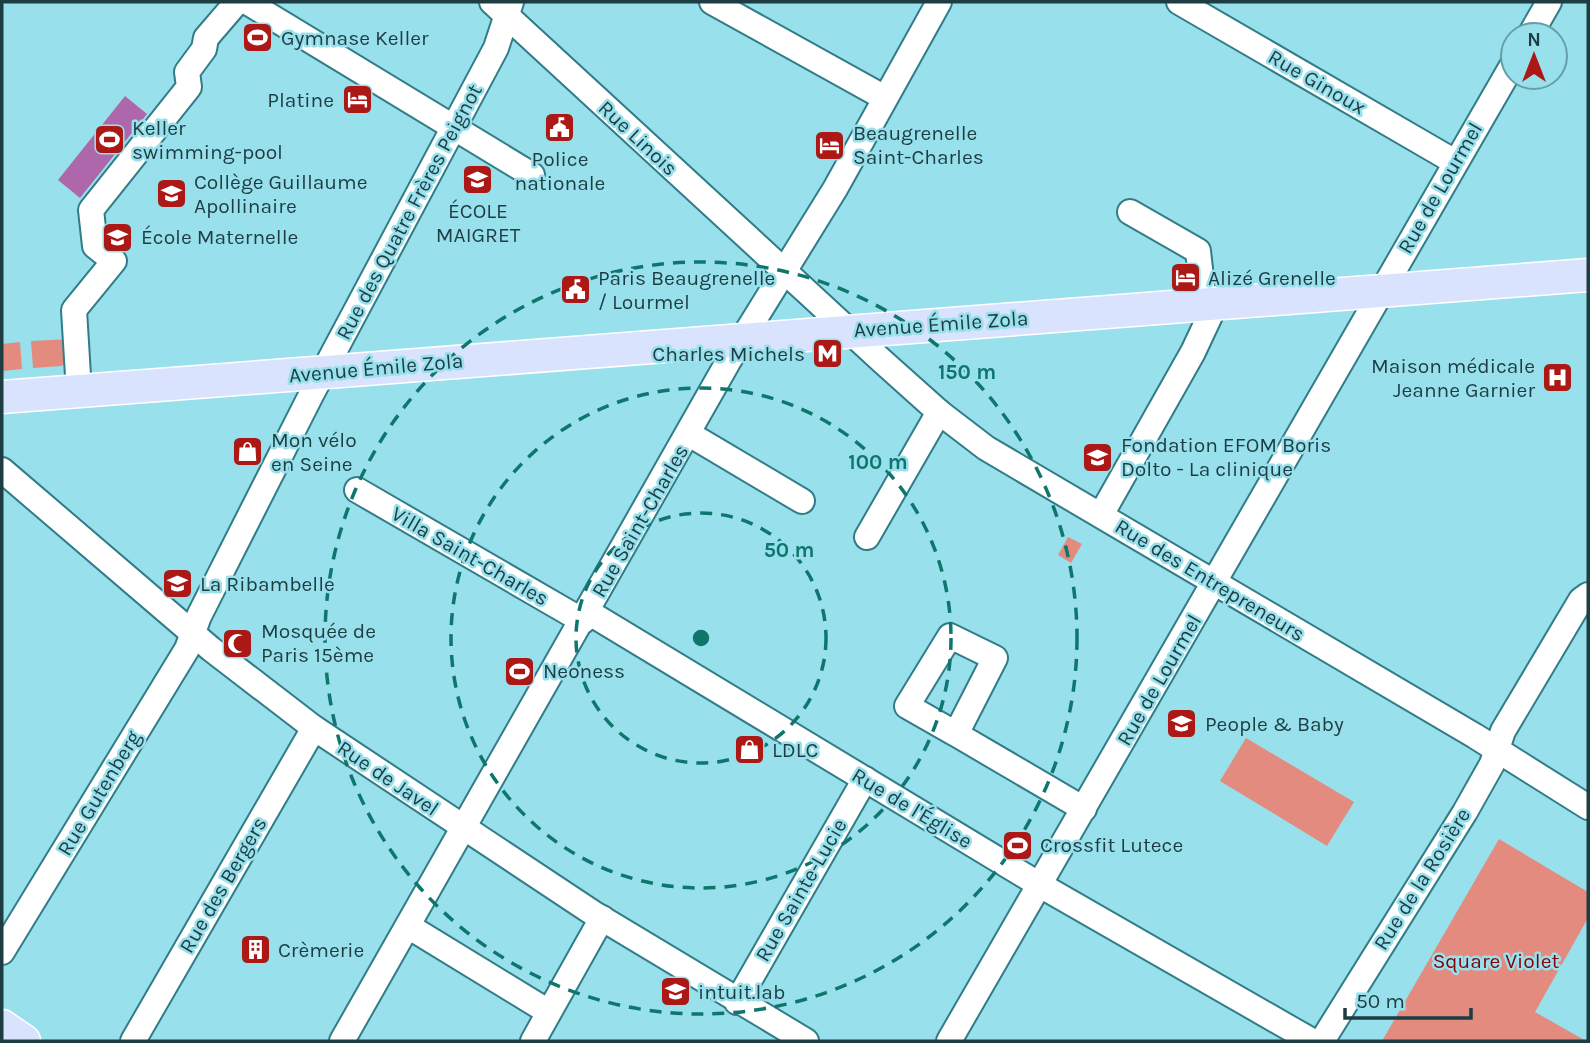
<svg xmlns="http://www.w3.org/2000/svg" width="1590" height="1043" viewBox="0 0 1590 1043" font-family="Karla,sans-serif">
<style>
.green{fill:#e48b80}
.water{fill:#ad67aa}
.lines{fill:none;stroke-linecap:round;stroke-linejoin:round}
.minor-casing{stroke:#317c87;stroke-width:28}
.major-casing{stroke:#fff;stroke-width:35}
.minor{stroke:#fff;stroke-width:24}
.major{stroke:#d9e3fe;stroke-width:32}
.ring{fill:none;stroke:#0f766e;stroke-width:3.5;stroke-dasharray:12 9}
.labels{text-anchor:middle;stroke-width:5;stroke-linejoin:round;paint-order:stroke}
.poi-label{font-size:21px;fill:#1e3d42;stroke:#97e0ec;text-anchor:start}
.street-label{font-size:21px;fill:#1e3d42;stroke:#97e0ec}
.park-label{font-size:21px;fill:#840206;stroke:#97e0ec}
.centre{fill:#0f766e;stroke:#97e0ec;stroke-width:3.5}
.ring-label{font-size:21px;text-anchor:middle;font-weight:bold;fill:#0f766e;stroke:#97e0ec;stroke-width:5;stroke-linejoin:round;paint-order:stroke}
</style>
<rect width="100%" height="100%" fill="#97e0ec"/>
<g class="green">
<polygon points="71,339 72,355 62,366 33,368 31,341"/>
<polygon points="20,342 22,369 2,371 2,344"/>
<polygon points="1068,537 1082,544 1071,563 1058,555"/>
<polygon points="1246,738 1354,802 1327,846 1220,781"/>
<polygon points="1499,839 1588,892 1588,918 1535,1012 1586,1041 1382,1041"/>
</g>
<polygon class="water" points="125,96 147,114 80,198 58,180"/>
<g class="lines">
<defs>
<g id="minor">
<polyline points="247,2 532,175"/>
<polyline points="492,2 882,361 939,412 986,448 1475,736 1588,807"/>
<polyline points="712,2 885,98"/>
<polyline points="1179,2 1455,162"/>
<polyline points="1530,35 1549,2"/>
<polyline points="1130,212 1198,251 1204,304"/>
<polyline points="79,392 74,310 114,261 95,246 91,210 189,87 187,72 204,49 206,38 237,2"/>
<polyline points="689,434 802,501"/>
<polyline points="2,470 211,649 314,728 593,913 806,1041"/>
<polyline points="357,490 583,621"/>
<polyline points="1101,515 1193,352 1216,303"/>
<polyline points="867,537 939,412"/>
<polyline points="588,612 1040,885 1312,1041"/>
<polyline points="956,734 907,706 950,636 995,658 956,734 1084,809"/>
<polyline points="408,926 547,1011"/>
<polyline points="2,952 187,649 199,616 311,395 496,48 511,2"/>
<polyline points="737,1002 865,779"/>
<polyline points="133,1041 314,728"/>
<polyline points="342,1041 728,362 835,189 939,2"/>
<polyline points="533,1041 602,918"/>
<polyline points="949,1041 1513,64"/>
<polyline points="1322,1041 1465,812 1492,764 1503,731 1581,600 1588,595"/>
</g>
<g id="major">
<polyline points="2,397 1588,275"/>
<polyline points="2,1026 24,1041"/>
</g>
</defs>
<use href="#minor" class="minor-casing"/>
<use href="#major" class="major-casing"/>
<use href="#minor" class="minor"/>
<use href="#major" class="major"/>
</g>
<g class="ring">
<circle cx="701" cy="638" r="125"/>
<circle cx="701" cy="638" r="250"/>
<circle cx="701" cy="638" r="376"/>
</g>
<defs>
<symbol id="stadium-square" viewBox="-11 -11 22 22"><rect x="-9" y="-9" width="18" height="18" rx="4" fill="#ab1816" stroke="#97e0ec"/><path d="M0-5a6.5 5 0 1 0 0 10a6.5 5 0 1 0 0-10ZM-3.5-1.8h7v3.6h-7Z" fill="#fff"/></symbol>
<symbol id="hotel-square" viewBox="-11 -11 22 22"><rect x="-9" y="-9" width="18" height="18" rx="4" fill="#ab1816" stroke="#97e0ec"/><path d="M-6-4.5h1.5V1H6V5H4.5V3h-9V5H-6ZM-4 0a1.8 1.8 0 1 1 3.6 0ZM.5 0V-2.5h3Q6-2.5 6 0Z" fill="#fff"/></symbol>
<symbol id="civic-square" viewBox="-11 -11 22 22"><rect x="-9" y="-9" width="18" height="18" rx="4" fill="#ab1816" stroke="#97e0ec"/><path d="M-.6-6.5H3V-4.5H.6V-3L4-1V1h2V6H-6V1h2V-1L-.6-3ZM-1.2 2.5V6h2.4V2.5Z" fill="#fff"/></symbol>
<symbol id="school-square" viewBox="-11 -11 22 22"><rect x="-9" y="-9" width="18" height="18" rx="4" fill="#ab1816" stroke="#97e0ec"/><path d="M0-5L7-2L0 1L-7-2ZM-4 1L0 2.5L4 1V4Q0 6-4 4Z" fill="#fff"/></symbol>
<symbol id="metro-square" viewBox="-11 -11 22 22"><rect x="-9" y="-9" width="18" height="18" rx="4" fill="#ab1816" stroke="#97e0ec"/><path d="M-5.5 5V-5H-3L0 0L3-5H5.5V5H3V-.5L0 4L-3-.5V5Z" fill="#fff"/></symbol>
<symbol id="hospital-square" viewBox="-11 -11 22 22"><rect x="-9" y="-9" width="18" height="18" rx="4" fill="#ab1816" stroke="#97e0ec"/><path d="M-5-5h3v3.5h4V-5h3V5h-3V1.5h-4V5h-3Z" fill="#fff"/></symbol>
<symbol id="shop-square" viewBox="-11 -11 22 22"><rect x="-9" y="-9" width="18" height="18" rx="4" fill="#ab1816" stroke="#97e0ec"/><path d="M-5-2.5h2.3a2.7 3.5 0 0 1 5.4 0H5L5.5 6h-11ZM-1.5-2.5h3a1.5 2.3 0 0 0-3 0Z" fill="#fff"/></symbol>
<symbol id="university-square" viewBox="-11 -11 22 22"><rect x="-9" y="-9" width="18" height="18" rx="4" fill="#ab1816" stroke="#97e0ec"/><path d="M0-5L7-2L0 1L-7-2ZM-4 1L0 2.5L4 1V4Q0 6-4 4Z" fill="#fff"/></symbol>
<symbol id="mosque-square" viewBox="-11 -11 22 22"><rect x="-9" y="-9" width="18" height="18" rx="4" fill="#ab1816" stroke="#97e0ec"/><path d="M3.5-4.9A6 6 0 1 0 3.5 4.9A5 5 0 1 1 3.5-4.9Z" fill="#fff"/></symbol>
<symbol id="building-square" viewBox="-11 -11 22 22"><rect x="-9" y="-9" width="18" height="18" rx="4" fill="#ab1816" stroke="#97e0ec"/><path d="M-4-6H4V6H1V3H-1V6H-4ZM-2.5-4.3h1.7v1.8h-1.7ZM.8-4.3h1.7v1.8H.8ZM-2.5-1h1.7V.8h-1.7ZM.8-1h1.7V.8H.8Z" fill="#fff"/></symbol>
</defs>
<g fill-rule="evenodd">
<use href="#stadium-square" x="240" y="20" width="35" height="35"/>
<use href="#hotel-square" x="340" y="82" width="35" height="35"/>
<use href="#civic-square" x="542" y="110" width="35" height="35"/>
<use href="#stadium-square" x="92" y="122" width="35" height="35"/>
<use href="#hotel-square" x="812" y="128" width="35" height="35"/>
<use href="#school-square" x="460" y="162" width="35" height="35"/>
<use href="#school-square" x="154" y="176" width="35" height="35"/>
<use href="#school-square" x="100" y="220" width="35" height="35"/>
<use href="#hotel-square" x="1168" y="260" width="35" height="35"/>
<use href="#civic-square" x="558" y="272" width="35" height="35"/>
<use href="#metro-square" x="810" y="336" width="35" height="35"/>
<use href="#hospital-square" x="1540" y="360" width="35" height="35"/>
<use href="#shop-square" x="230" y="434" width="35" height="35"/>
<use href="#university-square" x="1080" y="440" width="35" height="35"/>
<use href="#school-square" x="160" y="566" width="35" height="35"/>
<use href="#mosque-square" x="220" y="626" width="35" height="35"/>
<use href="#stadium-square" x="502" y="654" width="35" height="35"/>
<use href="#school-square" x="1164" y="706" width="35" height="35"/>
<use href="#shop-square" x="732" y="732" width="35" height="35"/>
<use href="#stadium-square" x="1000" y="828" width="35" height="35"/>
<use href="#building-square" x="238" y="932" width="35" height="35"/>
<use href="#university-square" x="658" y="974" width="35" height="35"/>
</g>
<g class="labels">
<g class="poi-label">
<text x="281" y="45">Gymnase Keller</text>
<text x="334" y="107" text-anchor="end">Platine</text>
<text x="132" y="135">Keller<tspan x="132" dy="24">swimming-pool</tspan></text>
<text x="853" y="140">Beaugrenelle<tspan x="853" dy="24">Saint-Charles</tspan></text>
<text x="560" y="166" text-anchor="middle">Police<tspan x="560" dy="24">nationale</tspan></text>
<text x="194" y="189">Collège Guillaume<tspan x="194" dy="24">Apollinaire</tspan></text>
<text x="478" y="218" text-anchor="middle">ÉCOLE<tspan x="478" dy="24">MAIGRET</tspan></text>
<text x="141" y="244">École Maternelle</text>
<text x="598" y="285">Paris Beaugrenelle<tspan x="598" dy="24">/ Lourmel</tspan></text>
<text x="1208" y="285">Alizé Grenelle</text>
<text x="805" y="361" text-anchor="end">Charles Michels</text>
<text x="1535" y="373" text-anchor="end">Maison médicale<tspan x="1535" dy="24">Jeanne Garnier</tspan></text>
<text x="271" y="447">Mon vélo<tspan x="271" dy="24">en Seine</tspan></text>
<text x="1121" y="452">Fondation EFOM Boris<tspan x="1121" dy="24">Dolto - La clinique</tspan></text>
<text x="200" y="591">La Ribambelle</text>
<text x="261" y="638">Mosquée de<tspan x="261" dy="24">Paris 15ème</tspan></text>
<text x="543" y="678">Neoness</text>
<text x="1205" y="731">People &amp; Baby</text>
<text x="772" y="757">LDLC</text>
<text x="1040" y="852">Crossfit Lutece</text>
<text x="278" y="957">Crèmerie</text>
<text x="698" y="999">intuit.lab</text>
</g>
<g class="street-label">
<text transform="translate(1317 82) rotate(30)" y="7">Rue Ginoux</text>
<text transform="translate(638 138) rotate(43)" y="7">Rue Linois</text>
<text transform="translate(1440 188) rotate(-60)" y="7">Rue de Lourmel</text>
<text transform="translate(409 212) rotate(-62)" y="7">Rue des Quatre Frères Peignot</text>
<text transform="translate(941 324) rotate(-4)" y="7">Avenue Émile Zola</text>
<text transform="translate(376 368) rotate(-5)" y="7">Avenue Émile Zola</text>
<text transform="translate(640 521) rotate(-60)" y="7">Rue Saint-Charles</text>
<text transform="translate(470 556) rotate(30)" y="7">Villa Saint-Charles</text>
<text transform="translate(1210 580) rotate(31)" y="7">Rue des Entrepreneurs</text>
<text transform="translate(1159 680) rotate(-60)" y="7">Rue de Lourmel</text>
<text transform="translate(388 778) rotate(34)" y="7">Rue de Javel</text>
<text transform="translate(99 793) rotate(-59)" y="7">Rue Gutenberg</text>
<text transform="translate(912 808) rotate(31)" y="7">Rue de l'Église</text>
<text transform="translate(1422 879) rotate(-58)" y="7">Rue de la Rosière</text>
<text transform="translate(223 885) rotate(-60)" y="7">Rue des Bergers</text>
<text transform="translate(801 890) rotate(-60)" y="7">Rue Sainte-Lucie</text>
</g>
<g class="park-label">
<text x="1496" y="968">Square Violet</text>
</g>
</g>
<circle cx="701" cy="638" r="10" class="centre"/>
<g class="ring-label">
<text x="967" y="379">150 m</text>
<text x="878" y="469">100 m</text>
<text x="789" y="557">50 m</text>
</g>
<rect width="1590" height="1043" fill="none" stroke="#1e3d42" stroke-width="7"/>
<g transform="translate(1534 56)"><circle r="33" fill="#97e0ec" stroke="#679fa8" stroke-width="2"/>
<path d="M0-5L12 26L0 18L-12 26Z" fill="#ab1816"/>
<text y="-10" font-size="19" font-weight="bold" text-anchor="middle" fill="#1e3d42">N</text>
</g>
<path d="M1345 1008v10h126v-10" fill="none" stroke="#1e3d42" stroke-width="3.5"/>
<text x="1356" y="1008" font-size="21" fill="#1e3d42" stroke="#97e0ec" stroke-width="5" paint-order="stroke">50 m</text>
</svg>
